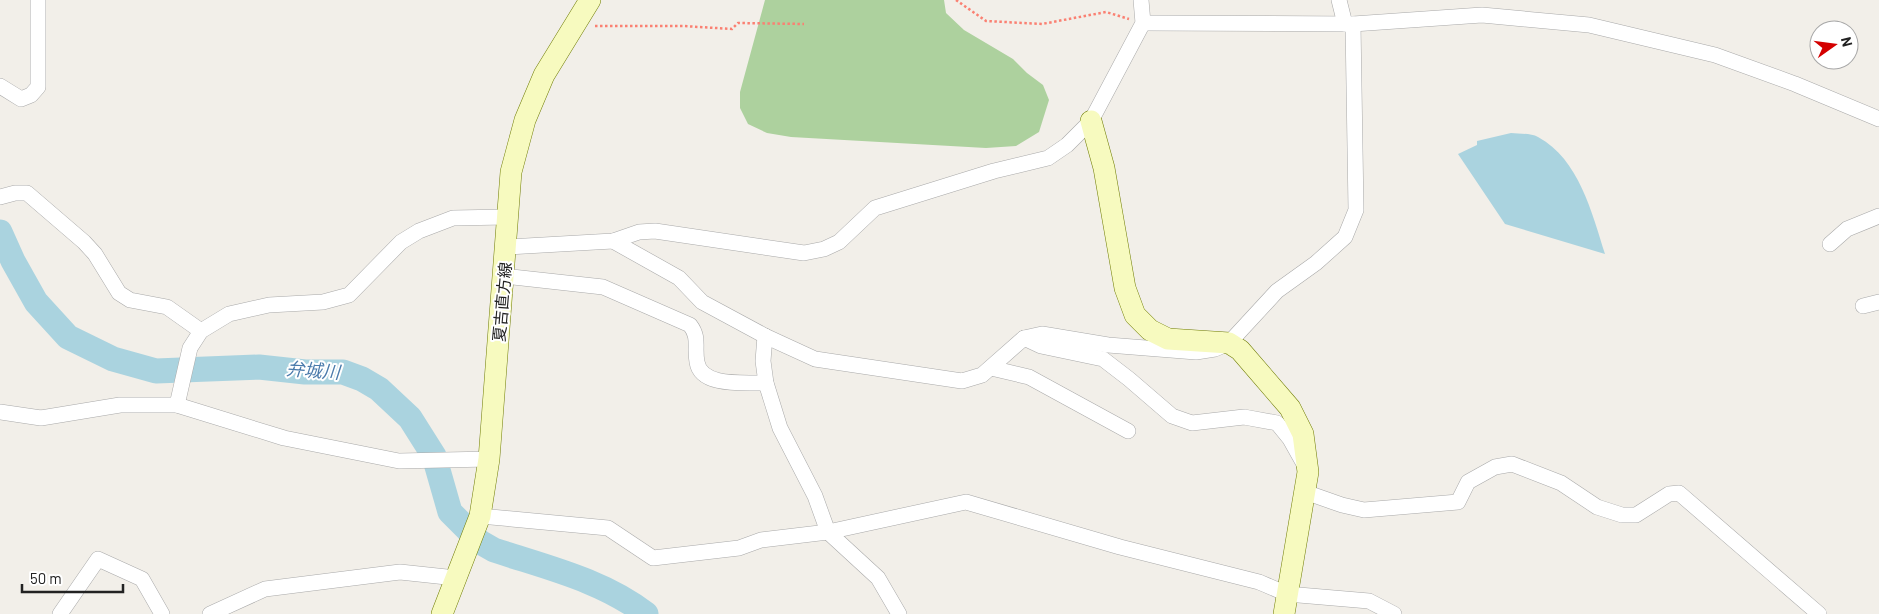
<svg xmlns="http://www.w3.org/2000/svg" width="1879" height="614" viewBox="0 0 1879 614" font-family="Barlow,'Noto Sans JP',sans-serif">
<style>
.forest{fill:#add19e}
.water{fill:#aad3df}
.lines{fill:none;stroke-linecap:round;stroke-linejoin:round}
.river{stroke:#aad3df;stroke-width:25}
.street-casing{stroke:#a9a9a9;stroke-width:16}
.secondary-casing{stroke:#707d05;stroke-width:22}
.path{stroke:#fa8072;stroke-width:2.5;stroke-dasharray:2.5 2.5;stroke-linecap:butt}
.street{stroke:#fff;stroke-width:15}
.secondary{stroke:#f7fabf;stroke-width:21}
.labels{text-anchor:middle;stroke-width:4;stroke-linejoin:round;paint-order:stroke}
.street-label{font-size:16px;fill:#222;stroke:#fff}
.water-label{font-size:18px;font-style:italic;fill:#4a7aab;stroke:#fff}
</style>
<rect width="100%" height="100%" fill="#f2efe9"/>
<polygon class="forest" points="765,0 944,0 946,13 964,30 1013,59 1027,73 1043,85 1049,100 1039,132 1016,146 986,148 791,137 767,133 748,124 740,108 740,92"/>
<path class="water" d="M1511,133C1519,134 1531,133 1538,137C1579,159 1592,213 1605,254L1505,224L1458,154L1477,145V141Z"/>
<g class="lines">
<path class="river" d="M0,232L13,261L36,302L68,337L113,359L156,371L259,367L305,372H343L362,379L379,389L410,418L434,456L450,512L480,542L494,550C545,567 602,580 646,614"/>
<defs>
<g id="street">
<polyline points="1339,0 1345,24"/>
<polyline points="1143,23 1353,24 1482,15 1589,25 1715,55 1795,84 1879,119"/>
<polyline points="0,86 21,99 31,95 38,87 38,0"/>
<polyline points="0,197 15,193 27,193 84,242 95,254 119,293 130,300 167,307 201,331"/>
<polyline points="613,241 679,278 702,302 765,336 815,359 962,381 982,375 1024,338 1041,346 1103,359 1129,379 1172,416 1192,423 1244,417 1277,423 1290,439 1304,464"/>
<polyline points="1830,244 1847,229 1879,216"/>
<polyline points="507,247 613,241 639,232 655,231 804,253 824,249 839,242 875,208 994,171 1048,158 1067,145 1091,121 1143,23 1141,0"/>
<path d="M504,276L603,287L690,325C700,338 694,347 697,362C701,388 746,382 766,383"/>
<polyline points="1863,306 1879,302"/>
<polyline points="765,336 763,361 766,383 780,428 815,496 828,532 878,578 899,614"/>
<polyline points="1024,338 1042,334 1108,345 1196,352 1215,349 1229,343 1277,291 1316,263 1345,237 1356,210 1353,24"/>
<polyline points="991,368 1029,377 1128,431"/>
<polyline points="177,405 190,348 201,331 229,314 269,305 323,302 349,295 401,242 419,231 453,218 506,217"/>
<polyline points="0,412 41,418 120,405 177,405 284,438 399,461 489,459"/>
<polyline points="1305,492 1342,505 1364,510 1458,502 1468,482 1495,467 1512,464 1561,483 1597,507 1622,515 1636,515 1669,494 1679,493 1819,614"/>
<polyline points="480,516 608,528 653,558 739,548 761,540 828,532 966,502 1120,547 1259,582 1287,594 1369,601 1394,614"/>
<polyline points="60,614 98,559 142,579 162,614"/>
<polyline points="210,614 265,589 400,572 456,578"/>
</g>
<g id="secondary">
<polyline points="1091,121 1104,168 1125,288 1135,315 1150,330 1168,339 1229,343 1240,350 1290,408 1303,434 1308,472 1284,614"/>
<polyline points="442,614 480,516 489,459 511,172 525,120 544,75 590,0"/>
</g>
</defs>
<use href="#street" class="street-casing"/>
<use href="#secondary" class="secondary-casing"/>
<g class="path">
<polyline points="956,0 986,21 1042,24 1106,12 1129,19"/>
<polyline points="595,26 683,26 732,29 738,23 804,24"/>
</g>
<use href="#street" class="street"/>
<use href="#secondary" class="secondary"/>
</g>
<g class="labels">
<g class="street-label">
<text transform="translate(502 302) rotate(-85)" y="6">夏吉直方線</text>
</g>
<g class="water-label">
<text transform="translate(313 371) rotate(4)" y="6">弁城川</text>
</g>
</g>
<g transform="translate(1834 45) rotate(76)"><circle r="24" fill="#ffffff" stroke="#a7a7a7"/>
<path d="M0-4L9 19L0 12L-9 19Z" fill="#d40000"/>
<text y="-8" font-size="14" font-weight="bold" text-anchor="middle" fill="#222222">N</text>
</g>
<path d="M22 584v8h101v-8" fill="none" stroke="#222222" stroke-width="2.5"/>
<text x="30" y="584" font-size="15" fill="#222222" stroke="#ffffff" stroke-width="4" paint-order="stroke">50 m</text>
</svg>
